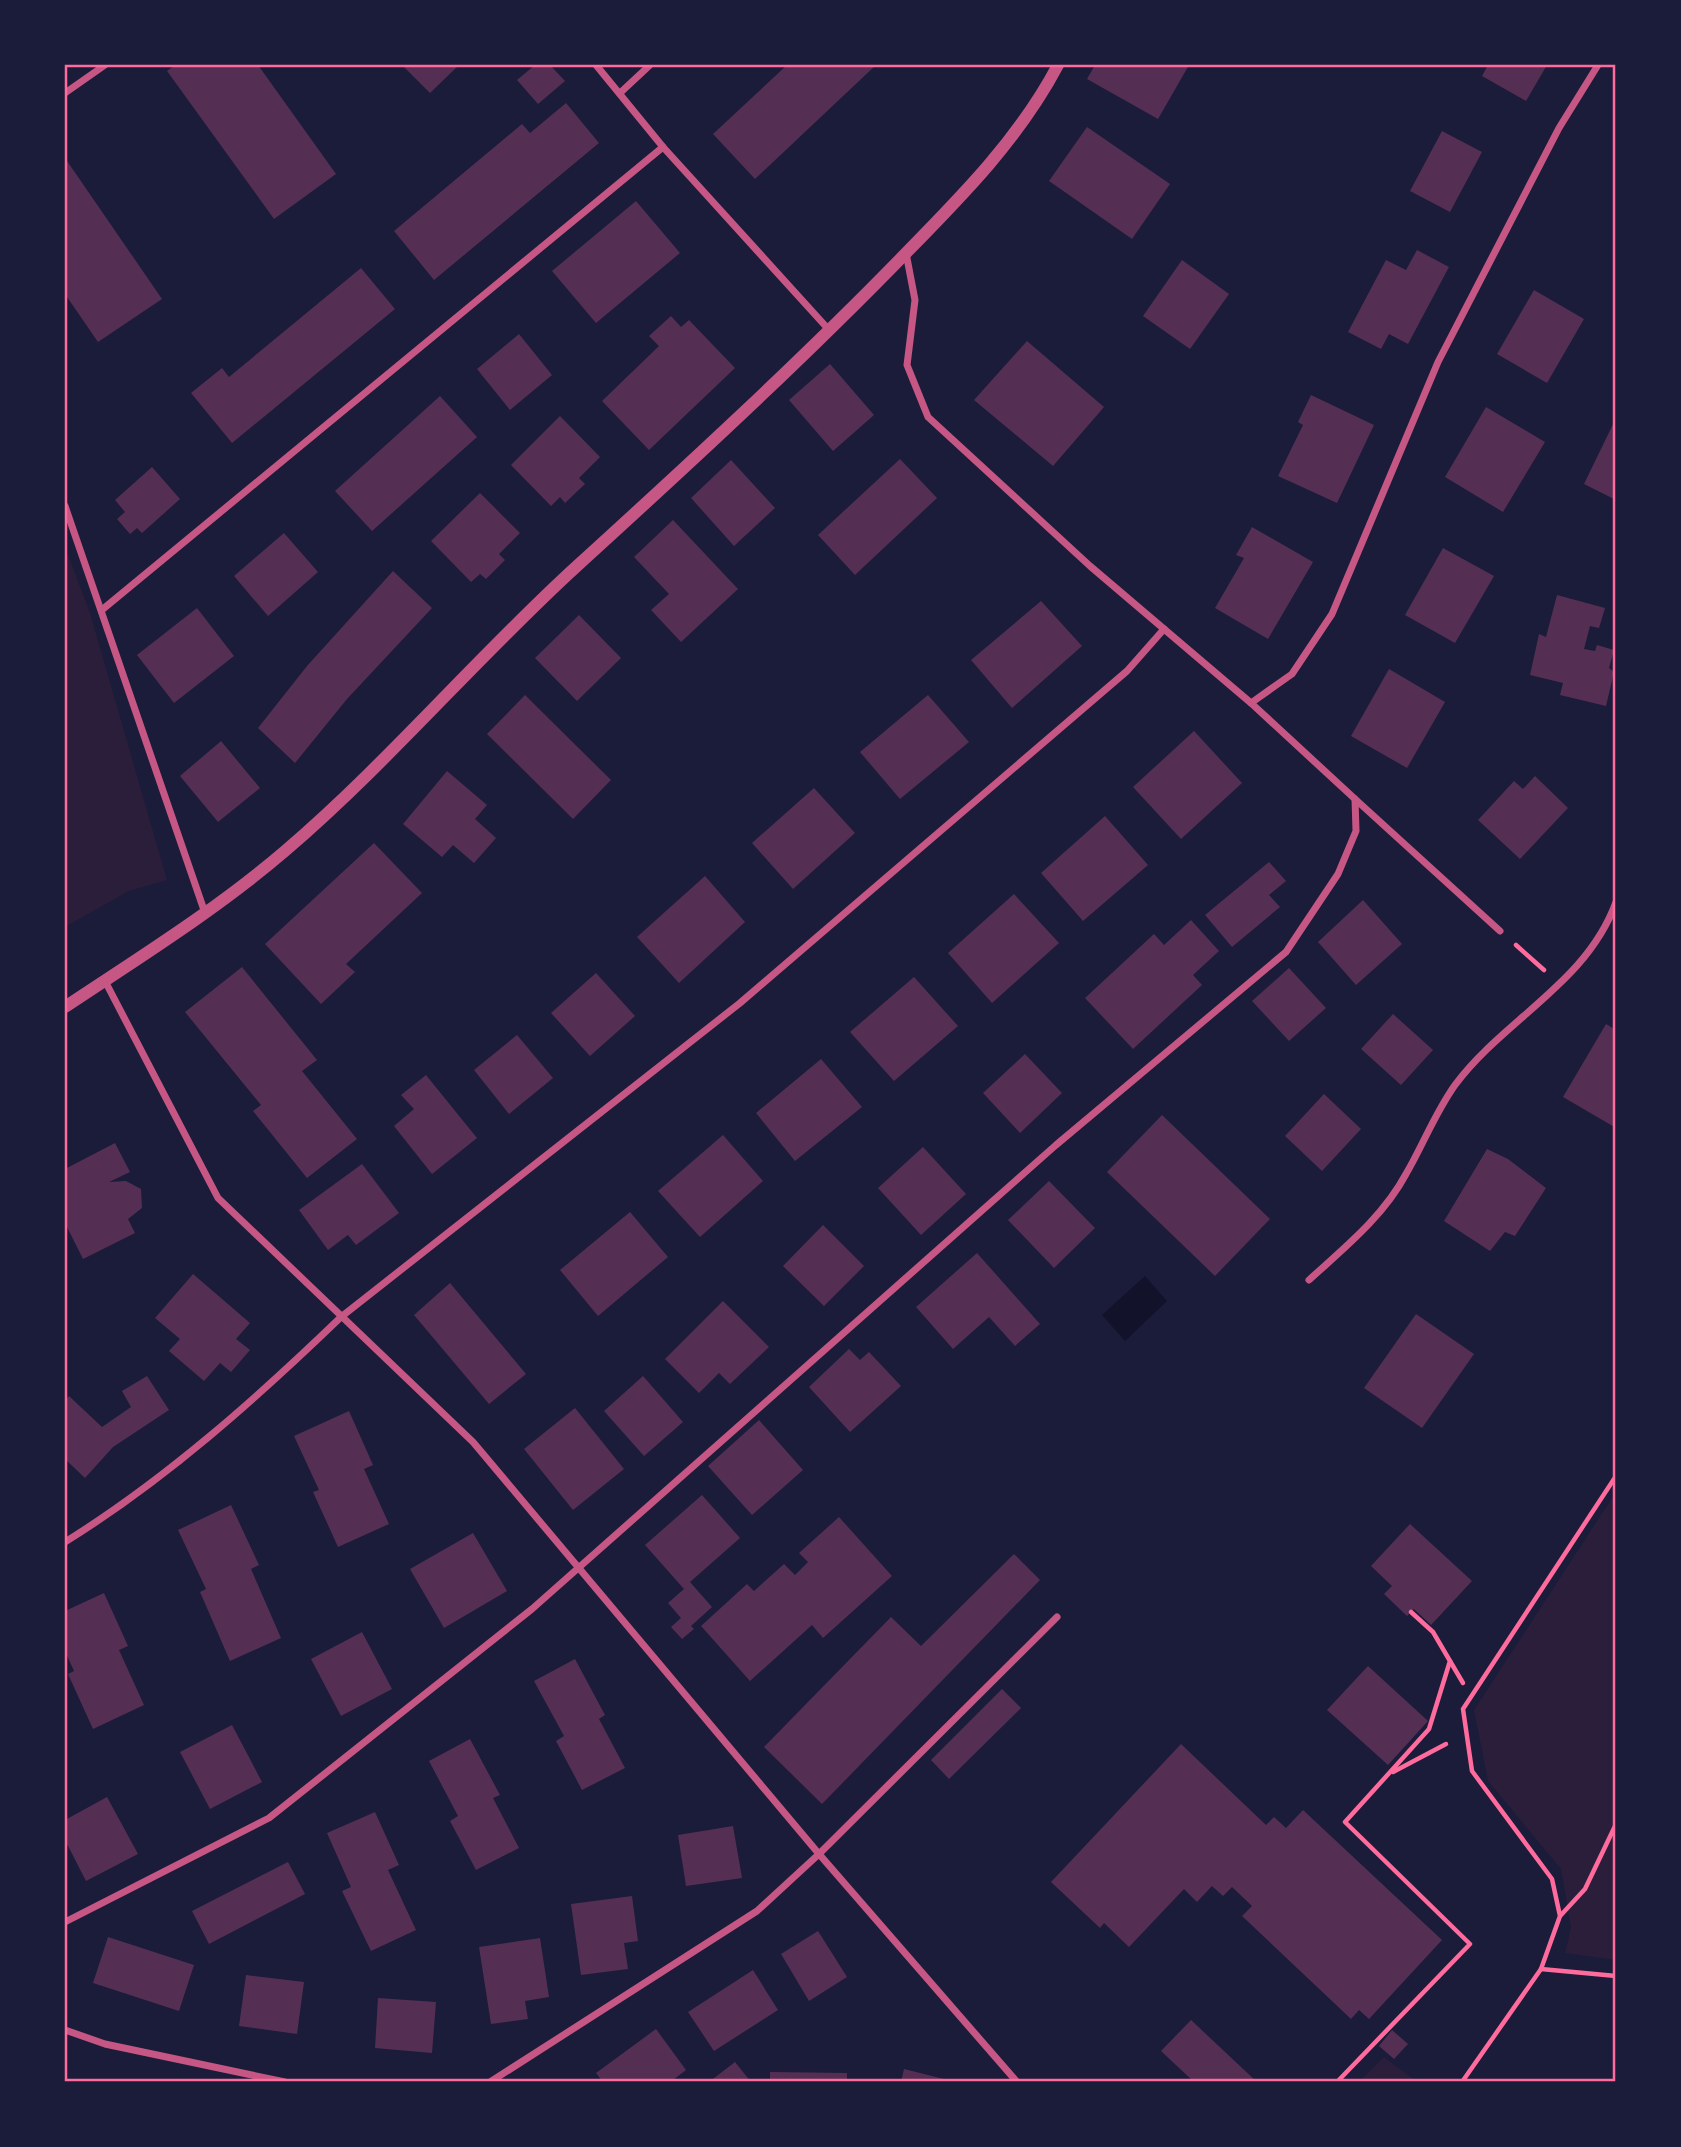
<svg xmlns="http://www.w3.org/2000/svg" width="1681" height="2147" viewBox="0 0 1681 2147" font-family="Arial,sans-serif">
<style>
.green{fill:#2a1e3b}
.water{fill:#12122b}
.building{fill:#542f53}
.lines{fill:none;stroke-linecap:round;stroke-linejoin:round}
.path{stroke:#ff6b9d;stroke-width:4.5}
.minor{stroke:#c65784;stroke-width:7}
.tertiary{stroke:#c65784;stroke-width:12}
.neatline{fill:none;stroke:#ff6b9d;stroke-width:2.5}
</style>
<rect width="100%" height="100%" fill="#1b1b3a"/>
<g class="green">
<polygon points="67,552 90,613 167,880 129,891 65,927"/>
<polygon points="1616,1492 1616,1960 1565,1953 1571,1928 1561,1869 1488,1781 1474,1710"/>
<polygon points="1384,2057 1417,2082 1359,2082"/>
</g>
<polygon class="water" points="1145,1276 1167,1301 1125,1341 1102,1315"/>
<g class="building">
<polygon points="175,65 258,65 336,174 274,219 167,71"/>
<polygon points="402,65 459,65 430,93"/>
<polygon points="535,65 550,65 565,81 538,104 517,80"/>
<polygon points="787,65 876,65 755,179 713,134"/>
<polygon points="1095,65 1189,65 1158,119 1087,79"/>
<polygon points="1488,65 1547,65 1526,101 1482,76"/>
<polygon points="566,103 599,143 434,280 394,231 522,124 530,133"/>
<polygon points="1087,127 1170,184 1132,239 1049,181"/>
<polygon points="1442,131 1482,152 1450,212 1410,191"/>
<polygon points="65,158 162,299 98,342 65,294"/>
<polygon points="636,201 680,253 596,323 552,271"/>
<polygon points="1417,250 1449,267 1408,344 1389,334 1381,349 1348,332 1386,260 1406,270"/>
<polygon points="1182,260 1229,294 1190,349 1143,316"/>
<polygon points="361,268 395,309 232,443 191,393 222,368 229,377"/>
<polygon points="1534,290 1584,319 1547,383 1497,354"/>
<polygon points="671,316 681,327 689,320 735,368 649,450 602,401 659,346 649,336"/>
<polygon points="519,334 552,375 510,410 477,369"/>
<polygon points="1027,341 1104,407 1053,466 974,400"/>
<polygon points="830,364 874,415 833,451 789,400"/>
<polygon points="1311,395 1374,425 1337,503 1278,476 1303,425 1298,422"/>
<polygon points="440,396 477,437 372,531 335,491"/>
<polygon points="1486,407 1545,442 1503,512 1445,477"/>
<polygon points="560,416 600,457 579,478 585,484 565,503 560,497 551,506 511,465"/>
<polygon points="1616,418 1616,500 1584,484"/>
<polygon points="900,459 937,498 855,575 818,535"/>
<polygon points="731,460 775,508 734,546 691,498"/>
<polygon points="152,467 180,499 142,533 137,528 130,534 117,519 125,512 115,500"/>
<polygon points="480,493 520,533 499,554 505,560 486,579 480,574 471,582 431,541"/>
<polygon points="673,520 738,589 681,642 651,610 669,594 634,557"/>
<polygon points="1252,527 1313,562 1268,639 1215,608 1244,558 1236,555"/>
<polygon points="284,533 318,572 268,616 234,576"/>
<polygon points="1443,548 1494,576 1455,643 1405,615"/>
<polygon points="393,571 432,608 347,699 295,763 258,728 307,666"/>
<polygon points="1557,595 1605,608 1599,628 1590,626 1584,649 1595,651 1597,645 1614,650 1609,668 1614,672 1606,706 1560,695 1563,683 1530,675 1539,634 1546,637"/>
<polygon points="1041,601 1082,646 1012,708 971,660"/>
<polygon points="197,608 234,656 174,703 137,655"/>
<polygon points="579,615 621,658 577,701 535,658"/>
<polygon points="1389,669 1445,702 1407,768 1351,736"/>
<polygon points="525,695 611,780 573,819 487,734"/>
<polygon points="928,695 969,742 900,799 860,752"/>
<polygon points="1194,731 1242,783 1181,839 1133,787"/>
<polygon points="221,741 260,788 218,822 180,776"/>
<polygon points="447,771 487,805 475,819 496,838 474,863 453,845 442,857 403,824"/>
<polygon points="1535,776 1568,808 1520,859 1478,820 1514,781 1523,789"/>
<polygon points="814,788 855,833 793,889 752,843"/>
<polygon points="1105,816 1148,865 1083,921 1041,873"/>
<polygon points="374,843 422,893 346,964 355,972 321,1004 265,944"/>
<polygon points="1269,862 1286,881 1269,895 1280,907 1232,947 1205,915"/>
<polygon points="705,876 745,922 679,983 637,937"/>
<polygon points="1014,894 1059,943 992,1003 948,953"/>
<polygon points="1363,900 1402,944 1356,985 1318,942"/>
<polygon points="1191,920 1219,951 1193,975 1202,985 1133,1049 1085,998 1154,934 1164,945"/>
<polygon points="242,967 317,1060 302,1071 357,1139 307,1178 253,1111 261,1105 185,1012"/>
<polygon points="1289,968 1326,1008 1289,1041 1252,1001"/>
<polygon points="596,973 635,1016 590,1056 551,1013"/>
<polygon points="914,977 958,1026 894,1081 850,1032"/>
<polygon points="1393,1014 1433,1050 1401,1085 1361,1049"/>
<polygon points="1606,1024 1616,1030 1616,1128 1563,1097"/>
<polygon points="517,1035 553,1078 509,1114 474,1070"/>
<polygon points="1025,1054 1062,1093 1020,1133 983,1093"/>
<polygon points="821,1059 862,1107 795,1161 756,1113"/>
<polygon points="426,1075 477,1138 432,1174 394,1126 414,1109 401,1095"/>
<polygon points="1324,1094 1361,1129 1322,1171 1285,1136"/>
<polygon points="1162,1115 1270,1219 1215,1276 1107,1172"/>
<polygon points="723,1135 763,1181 700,1237 658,1191"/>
<polygon points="115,1143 130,1172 109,1182 126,1181 141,1189 142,1208 128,1219 135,1233 83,1259 65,1223 65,1169"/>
<polygon points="923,1147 966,1194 921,1235 878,1188"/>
<polygon points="1487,1149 1508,1159 1546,1188 1515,1236 1505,1232 1490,1251 1444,1221"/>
<polygon points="362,1164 399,1213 356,1245 348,1235 328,1250 299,1210"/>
<polygon points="1049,1181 1095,1228 1054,1268 1008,1220"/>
<polygon points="630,1212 668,1257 598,1316 560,1270"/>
<polygon points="823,1225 864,1266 824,1306 783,1266"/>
<polygon points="977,1253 1040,1324 1015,1346 989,1317 953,1349 916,1307"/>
<polygon points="193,1274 250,1323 236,1339 250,1350 231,1372 220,1363 204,1381 169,1351 180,1339 155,1318"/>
<polygon points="450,1283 526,1374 489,1404 414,1315"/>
<polygon points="723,1301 769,1347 730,1384 719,1373 699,1393 665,1359"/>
<polygon points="1416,1314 1474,1354 1422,1428 1364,1388"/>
<polygon points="849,1349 860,1360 869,1352 901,1386 850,1432 809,1387"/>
<polygon points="147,1376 169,1410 113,1447 85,1478 65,1459 65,1401 69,1396 102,1427 131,1407 122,1391"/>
<polygon points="643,1376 683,1422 644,1456 604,1411"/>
<polygon points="575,1408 624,1469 573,1510 524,1449"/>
<polygon points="349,1411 373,1465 364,1469 389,1524 338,1547 313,1492 319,1490 294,1436"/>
<polygon points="759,1420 803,1470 752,1515 708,1466"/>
<polygon points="702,1495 740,1538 690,1582 712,1607 691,1626 694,1629 682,1639 671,1627 681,1618 668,1603 684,1589 645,1545"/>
<polygon points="231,1505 259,1565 251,1569 281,1638 230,1661 200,1592 206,1589 178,1530"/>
<polygon points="839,1517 892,1576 823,1638 812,1625 750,1681 701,1626 747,1584 754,1591 784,1564 795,1575 808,1562 799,1553"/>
<polygon points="1410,1524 1472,1581 1431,1625 1414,1609 1407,1616 1384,1594 1392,1586 1371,1566"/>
<polygon points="473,1533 507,1591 444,1628 410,1569"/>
<polygon points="1014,1554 1040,1580 822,1804 764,1747 891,1617 921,1646"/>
<polygon points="104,1593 128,1646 119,1650 144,1705 93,1729 68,1674 74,1671 65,1651 65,1611"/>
<polygon points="362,1632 392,1689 341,1716 311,1659"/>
<polygon points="575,1659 605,1715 599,1719 625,1768 582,1790 556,1741 564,1736 534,1681"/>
<polygon points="1368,1666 1428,1721 1388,1765 1327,1710"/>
<polygon points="1002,1689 1021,1708 949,1779 931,1760"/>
<polygon points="232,1725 262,1782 210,1809 180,1752"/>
<polygon points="470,1739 500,1795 493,1798 519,1848 476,1870 450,1821 458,1816 429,1761"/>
<polygon points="1181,1744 1266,1825 1274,1817 1286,1828 1303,1810 1442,1940 1369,2019 1359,2010 1351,2019 1242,1916 1252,1906 1232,1887 1223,1896 1212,1886 1197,1902 1184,1889 1129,1947 1104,1923 1100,1928 1051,1882"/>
<polygon points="107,1797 138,1854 86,1881 65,1840 65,1820"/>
<polygon points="375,1812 399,1865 388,1870 416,1930 371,1951 342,1891 351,1887 327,1833"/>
<polygon points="733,1826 742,1878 686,1886 678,1835"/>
<polygon points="288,1862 305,1894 209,1944 192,1911"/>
<polygon points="632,1896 638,1941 624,1943 628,1969 581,1975 571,1904"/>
<polygon points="818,1931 847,1977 809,2001 781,1954"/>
<polygon points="108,1937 194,1965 179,2011 93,1983"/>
<polygon points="540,1938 549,1997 525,2001 528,2019 491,2024 479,1947"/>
<polygon points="753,1970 778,2010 714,2051 688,2012"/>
<polygon points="246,1975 304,1982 297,2034 239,2026"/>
<polygon points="378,1998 436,2002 432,2053 375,2048"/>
<polygon points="1191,2020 1257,2082 1194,2082 1161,2051"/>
<polygon points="656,2029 686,2070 673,2080 675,2082 603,2082 596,2073"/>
<polygon points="1392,2030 1408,2044 1394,2059 1379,2046"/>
<polygon points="735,2062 751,2082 709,2082"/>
<polygon points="904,2069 952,2081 952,2082 901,2082"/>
<polygon points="770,2072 847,2073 847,2082 770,2082"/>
</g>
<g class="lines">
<g class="path">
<polyline points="1516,945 1544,970"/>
<polyline points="1450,1661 1463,1683"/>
<polyline points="1393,1772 1446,1744"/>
<polyline points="1561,1915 1585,1889 1616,1824"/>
<polyline points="1541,1969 1616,1976"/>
<polyline points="1337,2082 1470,1944 1345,1822 1429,1729 1450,1661 1433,1632 1411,1612"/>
<polyline points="1462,2082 1541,1969 1560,1916 1552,1879 1472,1771 1463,1709 1616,1476"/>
</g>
<g class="minor">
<polyline points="596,65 663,147 830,331"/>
<polyline points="65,93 105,65"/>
<polyline points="620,93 650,65"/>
<polyline points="65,506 205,913"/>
<polyline points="103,609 663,147"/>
<polyline points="1251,703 1292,674 1332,614 1438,362 1559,128 1598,65"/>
<polyline points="1355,799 1500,931"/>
<polyline points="105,981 218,1198 473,1442 819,1854 1017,2082"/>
<path d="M1309,1280C1344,1248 1383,1217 1406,1174C1423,1145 1435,1113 1455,1085C1504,1019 1587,983 1616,902"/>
<path d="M65,1542C165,1480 256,1399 341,1317L740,1003L1127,671L1164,629"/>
<polyline points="65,1922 269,1818 532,1609 1056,1145 1286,952 1338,874 1356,831 1355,799 1251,703 1090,566 928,417 907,365 915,300 906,253"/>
<polyline points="65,2030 105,2044 285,2082"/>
<polyline points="490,2082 757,1911 819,1854 1057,1617"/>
</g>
<path class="tertiary" d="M65,1007C140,957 216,910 285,851C388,763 476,658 577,566C689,464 801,361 907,252C964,194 1020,137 1058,65"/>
</g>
<rect width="1681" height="2147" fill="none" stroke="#1b1b3a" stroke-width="133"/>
<rect x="66" y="66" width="1548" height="2014" class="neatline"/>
</svg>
